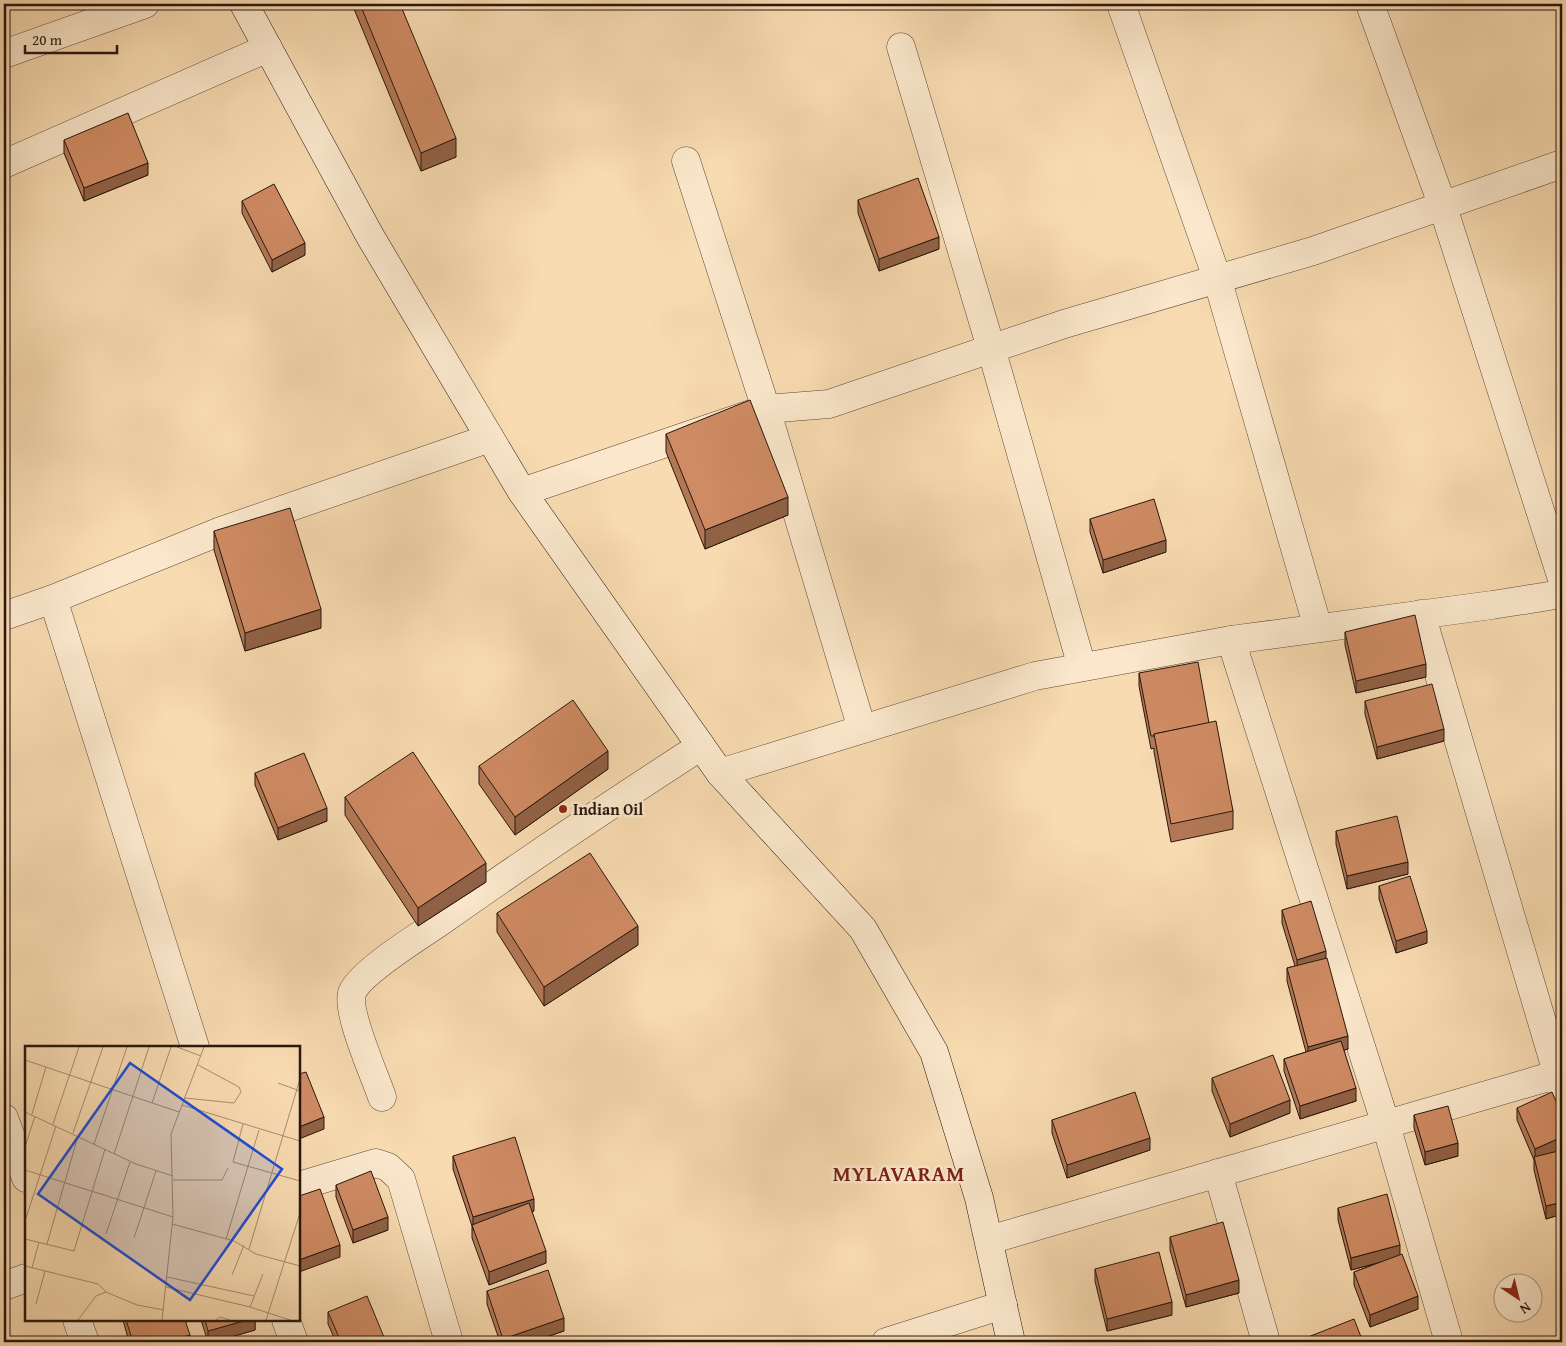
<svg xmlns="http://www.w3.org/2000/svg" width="1566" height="1346" viewBox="0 0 1566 1346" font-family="'Gentium Book Plus',serif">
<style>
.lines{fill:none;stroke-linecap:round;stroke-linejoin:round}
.minor-casing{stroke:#5c4838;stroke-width:29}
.secondary-casing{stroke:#28170f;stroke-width:29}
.minor{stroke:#fbe8cc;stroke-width:28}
.secondary{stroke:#fbe8cc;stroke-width:28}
.wall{fill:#b27855;stroke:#28170f}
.shaded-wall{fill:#916145;stroke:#28170f}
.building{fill:#cf8b63;stroke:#28170f}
.poi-dot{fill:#8f2418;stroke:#fbe8cc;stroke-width:2}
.labels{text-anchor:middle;stroke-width:5;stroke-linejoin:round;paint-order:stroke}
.poi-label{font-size:16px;font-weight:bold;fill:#28170f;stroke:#fbe8cc;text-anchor:start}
.district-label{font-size:21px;font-weight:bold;letter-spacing:1px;fill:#7a1f14;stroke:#fbe8cc}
.inset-road{fill:none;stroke:#a58d70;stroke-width:1}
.view{fill:#1d4ed8;fill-opacity:0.15;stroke:#1d4ed8;stroke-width:2.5}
.inset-edge{fill:none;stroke:#28170f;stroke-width:2.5}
</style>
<rect width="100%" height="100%" fill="#f9dbb1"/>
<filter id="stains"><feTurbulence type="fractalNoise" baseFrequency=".004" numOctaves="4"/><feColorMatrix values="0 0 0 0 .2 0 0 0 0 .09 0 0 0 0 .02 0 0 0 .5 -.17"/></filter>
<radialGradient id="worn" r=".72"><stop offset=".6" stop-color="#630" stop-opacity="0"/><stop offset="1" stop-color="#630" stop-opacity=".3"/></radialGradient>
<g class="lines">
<defs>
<g id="minor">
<polyline points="1121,4 1217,278 1318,628"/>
<polyline points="1370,4 1442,204 1562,579"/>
<polyline points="901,47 991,348 1082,667"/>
<polyline points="4,54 145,4"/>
<polyline points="686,161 766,409 862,729"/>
<polyline points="4,164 268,48"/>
<polyline points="522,492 766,409 829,404 1064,324 1313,251 1562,164"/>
<polyline points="53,599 195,1047"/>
<polyline points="1421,614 1562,1089"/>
<polyline points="4,616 53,599 221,531 490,438"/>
<polyline points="1231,640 1386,1125 1449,1342"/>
<polyline points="720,773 1035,676 1231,640 1492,605 1562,594"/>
<path d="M382,1097C375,1076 346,1012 352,993C359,973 421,935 440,922C526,861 613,803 701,746"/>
<polyline points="4,1118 26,1178"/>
<polyline points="1218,1173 1266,1342"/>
<polyline points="299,1186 376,1163 388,1167 401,1179 449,1342"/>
<polyline points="989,1240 1562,1073"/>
<polyline points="4,1286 26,1278"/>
<polyline points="77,1320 85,1342"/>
<polyline points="286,1320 294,1342"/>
<polyline points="886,1342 1003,1305"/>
</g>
<polyline id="secondary" points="244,4 370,236 522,492 720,773 863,929 934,1052 979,1198 1011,1342"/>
</defs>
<use href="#minor" class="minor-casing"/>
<use href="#secondary" class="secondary-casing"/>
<use href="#minor" class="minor"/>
<use href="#secondary" class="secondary"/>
</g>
<g class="wall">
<polygon points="352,4 400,4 456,157 421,171"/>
<polygon points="64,140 148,175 84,201 64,153"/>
<polygon points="858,200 939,249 879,271 858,213"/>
<polygon points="242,201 305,255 272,272 242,213"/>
<polygon points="666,434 788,515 705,549 666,452"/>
<polygon points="1090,519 1166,552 1103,573 1090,532"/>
<polygon points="214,531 321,628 245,651 214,550"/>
<polygon points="1345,632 1426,677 1356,693 1345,645"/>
<polygon points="1139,673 1209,723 1233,811 1233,829 1171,842 1154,752 1154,748 1151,749 1139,686"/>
<polygon points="1365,701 1444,741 1377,759 1365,714"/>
<polygon points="479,766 608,769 515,835 479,784"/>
<polygon points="255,773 327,821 278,840 255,785"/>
<polygon points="345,797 486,882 418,926 345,815"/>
<polygon points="1336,831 1408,874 1347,889 1336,844"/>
<polygon points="1379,886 1427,943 1396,953 1379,899"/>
<polygon points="1282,910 1326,958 1348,1049 1344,1050 1356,1101 1300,1119 1284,1071 1284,1059 1306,1052 1287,981 1287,968 1295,966 1282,923"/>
<polygon points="497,913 638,945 544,1006 497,932"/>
<polygon points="1212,1078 1290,1113 1230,1137 1212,1091"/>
<polygon points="1517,1108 1562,1115 1562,1149 1558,1152 1562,1150 1562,1214 1546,1219 1534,1170 1534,1160 1517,1120"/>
<polygon points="1414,1115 1458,1156 1425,1165 1414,1128"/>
<polygon points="1052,1120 1150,1150 1067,1178 1052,1133"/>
<polygon points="453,1156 534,1211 532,1212 546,1263 489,1285 472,1238 472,1226 453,1169"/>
<polygon points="336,1185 388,1230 353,1243 336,1197"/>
<polygon points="1338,1208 1400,1255 1418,1309 1370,1327 1354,1285 1354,1272 1378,1263 1351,1270 1338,1220"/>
<polygon points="1170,1237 1239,1293 1186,1307 1170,1250"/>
<polygon points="1095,1269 1172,1315 1107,1331 1095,1281"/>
<polygon points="487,1291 564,1331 531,1342 500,1342 487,1304"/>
<polygon points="328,1312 386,1342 336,1342 328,1324"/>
<polygon points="123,1320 185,1320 190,1342 129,1342"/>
<polygon points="201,1320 255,1320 255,1330 214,1342 208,1342"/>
</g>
<g class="shaded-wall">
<polygon points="456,138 456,157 421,171 421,153"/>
<polygon points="148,163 148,175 84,201 84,188"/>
<polygon points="939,237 939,249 879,271 879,259"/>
<polygon points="305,243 305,255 272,272 272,260"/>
<polygon points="788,497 788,515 705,549 705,530"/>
<polygon points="1166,540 1166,552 1103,573 1103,560"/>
<polygon points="321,609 321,628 245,651 245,633"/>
<polygon points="1426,664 1426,677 1356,693 1356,681"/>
<polygon points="1444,729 1444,741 1377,759 1377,747"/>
<polygon points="608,751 608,769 515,835 515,817"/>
<polygon points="327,808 327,821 278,840 278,828"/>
<polygon points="1408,862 1408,874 1347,889 1347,876"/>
<polygon points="486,863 486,882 418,926 418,908"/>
<polygon points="638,926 638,945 544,1006 544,987"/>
<polygon points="1427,931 1427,943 1396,953 1396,941"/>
<polygon points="1326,951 1326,963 1297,972 1297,960"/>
<polygon points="1348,1036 1348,1049 1308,1060 1308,1047"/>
<polygon points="1356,1088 1356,1101 1300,1119 1300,1106"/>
<polygon points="1290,1100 1290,1113 1230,1137 1230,1124"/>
<polygon points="324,1117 324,1129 299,1139 299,1127"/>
<polygon points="1562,1137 1562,1149 1535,1162 1535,1149"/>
<polygon points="1150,1138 1150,1150 1067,1178 1067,1165"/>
<polygon points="1458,1143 1458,1156 1425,1165 1425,1152"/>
<polygon points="534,1199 534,1211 473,1230 473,1217"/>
<polygon points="1562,1202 1562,1214 1546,1219 1546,1206"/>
<polygon points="388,1217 388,1230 353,1243 353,1230"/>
<polygon points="340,1245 340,1257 299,1272 299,1260"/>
<polygon points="1400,1245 1400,1257 1351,1270 1351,1258"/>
<polygon points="546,1251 546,1263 489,1285 489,1272"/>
<polygon points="1239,1280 1239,1293 1186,1307 1186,1295"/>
<polygon points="1418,1296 1418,1309 1370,1327 1370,1315"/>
<polygon points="1172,1302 1172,1315 1107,1331 1107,1319"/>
<polygon points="564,1318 564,1331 531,1342 503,1342 503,1339"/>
<polygon points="247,1320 255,1320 255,1330 214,1342 208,1342 208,1331"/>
<polygon points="190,1335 190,1342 166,1342"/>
</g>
<g class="building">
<polygon points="360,4 400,4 456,138 421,153"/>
<polygon points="128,113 148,163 84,188 64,140"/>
<polygon points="918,178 939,237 879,259 858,200"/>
<polygon points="274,184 305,243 272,260 242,201"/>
<polygon points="750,400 788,497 705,530 666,434"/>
<polygon points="1154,499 1166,540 1103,560 1090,519"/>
<polygon points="290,508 321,609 245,633 214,531"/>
<polygon points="1415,615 1426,664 1356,681 1345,632"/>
<polygon points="1198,662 1209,723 1154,734 1154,736 1151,736 1139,673"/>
<polygon points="1432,684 1444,729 1377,747 1365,701"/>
<polygon points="573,700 608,751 515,817 479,766"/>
<polygon points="1216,721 1233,811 1171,824 1154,734"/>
<polygon points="413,752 486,863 418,908 345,797"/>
<polygon points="304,753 327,808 278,828 255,773"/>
<polygon points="1397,816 1408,862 1347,876 1336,831"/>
<polygon points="590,853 638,926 544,987 497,913"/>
<polygon points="1410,876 1427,931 1396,941 1379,886"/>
<polygon points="1311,901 1326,951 1297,960 1282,910"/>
<polygon points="1327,958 1348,1036 1308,1047 1287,968"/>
<polygon points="1341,1041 1356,1088 1300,1106 1284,1059"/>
<polygon points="1273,1055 1290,1100 1230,1124 1212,1078"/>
<polygon points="306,1072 324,1117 299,1127 299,1074"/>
<polygon points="1135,1092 1150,1138 1067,1165 1052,1120"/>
<polygon points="1552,1092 1562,1115 1562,1137 1535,1149 1517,1108"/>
<polygon points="1448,1106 1458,1143 1425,1152 1414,1115"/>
<polygon points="515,1137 534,1199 473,1217 453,1156"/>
<polygon points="1562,1150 1562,1202 1546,1206 1534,1157"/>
<polygon points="371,1171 388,1217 353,1230 336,1185"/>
<polygon points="320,1189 340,1245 299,1260 299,1196"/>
<polygon points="1387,1194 1400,1245 1351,1258 1338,1208"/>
<polygon points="529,1203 546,1251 489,1272 472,1225"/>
<polygon points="1223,1222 1239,1280 1186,1295 1170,1237"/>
<polygon points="1159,1252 1172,1302 1107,1319 1095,1269"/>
<polygon points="1402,1254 1418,1296 1370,1315 1354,1272"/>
<polygon points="548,1270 564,1318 503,1339 487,1291"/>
<polygon points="367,1296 386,1342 341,1342 328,1312"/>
<polygon points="1354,1319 1363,1342 1310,1342 1308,1337"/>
<polygon points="126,1320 185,1320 190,1335 166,1342 133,1342"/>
<polygon points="205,1320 247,1320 208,1331"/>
</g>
<circle class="poi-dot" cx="563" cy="809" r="5"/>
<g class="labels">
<g class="poi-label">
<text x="573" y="815">Indian Oil</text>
</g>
<g class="district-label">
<text x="899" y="1181">MYLAVARAM</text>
</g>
</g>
<g transform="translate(25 1046)">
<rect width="275" height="275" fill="#f9dbb1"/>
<path class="inset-road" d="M152,1L176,10M0,14L154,66M253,37L275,45M160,52L209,57L216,46L214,41L173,19M127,57L146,1M157,59L275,95M0,66L111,118L148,130M7,68L21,21M28,78L54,1M218,78L208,116L275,135M48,87L78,1M69,98L102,1M0,101L10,70M89,108L124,1M0,124L148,171M148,134H197L203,122M0,175L31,80M147,178L209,195L231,208L275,220M81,188L105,116M109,192L131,125M0,193L49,205L80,103M201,193L234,84M22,198L53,90M224,203L275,33M0,220L73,238L81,246L112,259L139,264M7,222L14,196M207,229L219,199M142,231L229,250M141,241L225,261L265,274M11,258L20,225M225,261L238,228M53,274L71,250L81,246M137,274L148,171L146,88L179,1M191,274L195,271L205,274M241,274L275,167"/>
<path class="view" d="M105,17L257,123L165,254L13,148Z"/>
<rect width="275" height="275" class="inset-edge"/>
</g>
<rect width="1566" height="1346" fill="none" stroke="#f9dbb1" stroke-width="20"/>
<rect x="5" y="5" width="1556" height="1336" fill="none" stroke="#28170f" stroke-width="2.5"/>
<rect x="10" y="10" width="1546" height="1326" fill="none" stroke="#28170f"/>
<g transform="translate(1518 1298) rotate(145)"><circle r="24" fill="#fbe8cc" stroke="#a79480"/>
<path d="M0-4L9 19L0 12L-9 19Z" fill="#8f2418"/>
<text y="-8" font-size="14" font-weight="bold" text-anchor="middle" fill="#28170f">N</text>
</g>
<path d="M25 45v8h92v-8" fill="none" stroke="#28170f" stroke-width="2.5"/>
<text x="32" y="45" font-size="15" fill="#28170f" stroke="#fbe8cc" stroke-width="4" paint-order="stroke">20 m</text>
<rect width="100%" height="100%" filter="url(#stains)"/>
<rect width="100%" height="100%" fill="url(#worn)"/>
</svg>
